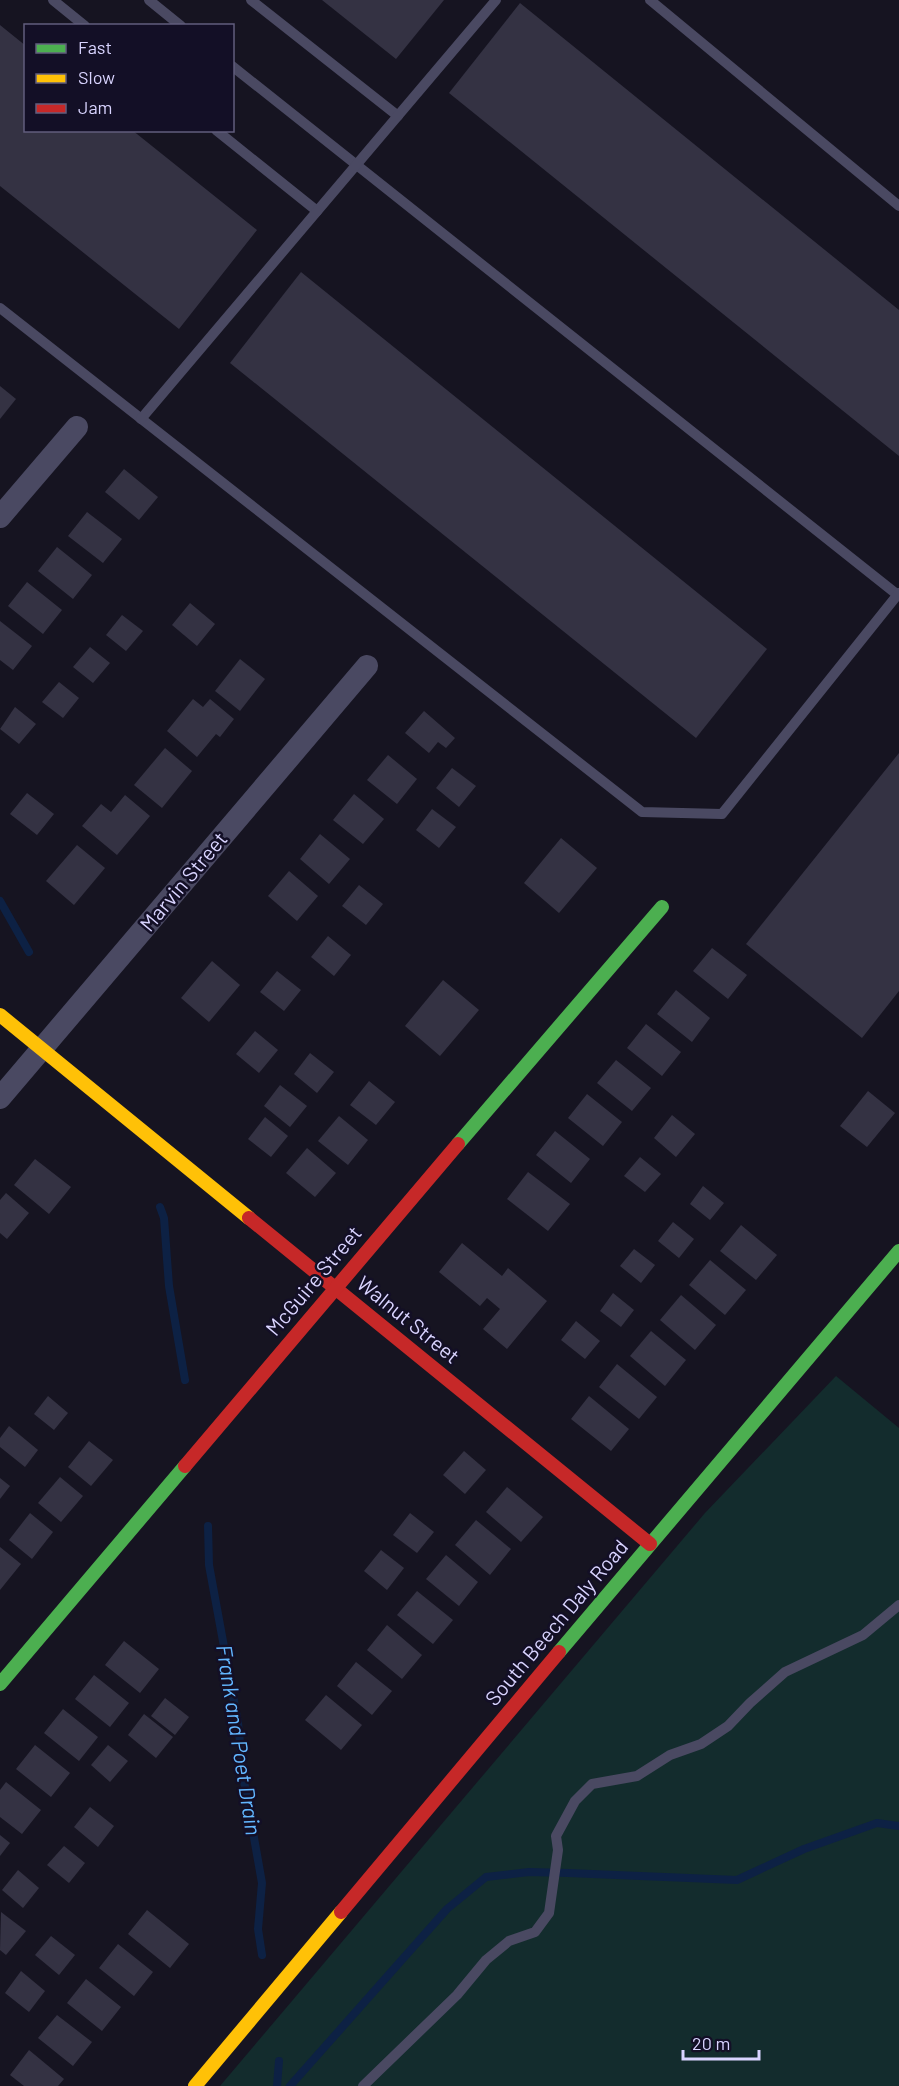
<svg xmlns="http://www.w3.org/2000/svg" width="899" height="2086" viewBox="0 0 899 2086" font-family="Barlow,sans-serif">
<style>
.green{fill:#132c2d}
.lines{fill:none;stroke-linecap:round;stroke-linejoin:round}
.stream{stroke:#0d2144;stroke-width:8}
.building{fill:#343243}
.lane{stroke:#4a4962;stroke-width:10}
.street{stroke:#4a4962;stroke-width:22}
.fast{stroke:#4caf50;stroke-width:14}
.slow{stroke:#ffc107;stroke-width:14}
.jam{stroke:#c62828;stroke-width:14}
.labels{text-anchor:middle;stroke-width:5;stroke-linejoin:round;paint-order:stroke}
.street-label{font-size:21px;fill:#d9d4ff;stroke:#130f26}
.water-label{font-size:22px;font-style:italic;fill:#62b6ff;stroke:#130f26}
</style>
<rect width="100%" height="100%" fill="#161421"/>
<polygon class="green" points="836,1376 899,1428 899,2086 220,2086 705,1513"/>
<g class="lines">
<g class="stream">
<polyline points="0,901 29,952"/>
<polyline points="160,1207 164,1218 169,1286 185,1380"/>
<polyline points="208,1526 209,1565 238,1723 244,1781 262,1883 258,1929 262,1955"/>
<polyline points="277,2086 279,2061"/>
<polyline points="290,2086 447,1909 486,1877 529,1872 568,1873 737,1880 804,1849 877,1823 899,1826"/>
</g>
</g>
<g class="building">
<polygon points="322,0 444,0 396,59"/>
<polygon points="520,3 899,310 899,456 449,93"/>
<polygon points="0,25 26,46 26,130 132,130 257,230 179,329 0,186"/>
<polygon points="301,272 767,649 696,738 230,363"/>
<polygon points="0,386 16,399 0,419"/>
<polygon points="124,469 158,497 139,520 105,492"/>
<polygon points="87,512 122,539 103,563 68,536"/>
<polygon points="57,547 92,575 73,599 38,571"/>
<polygon points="27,582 62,610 43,634 8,606"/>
<polygon points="190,603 215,624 197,646 172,625"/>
<polygon points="122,615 143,631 126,651 106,635"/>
<polygon points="0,621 32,646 13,670 0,660"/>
<polygon points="90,647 110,663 93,683 73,667"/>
<polygon points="240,659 265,679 240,711 215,691"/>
<polygon points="59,682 79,698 63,718 42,702"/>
<polygon points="193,699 203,707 210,699 234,719 220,737 216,734 197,757 167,731"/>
<polygon points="15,707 36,724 19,744 0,729"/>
<polygon points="424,711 455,738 446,748 438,742 429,753 405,733"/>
<polygon points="165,748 192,771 162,808 134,785"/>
<polygon points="899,753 899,991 862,1038 746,944"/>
<polygon points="388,755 417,779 397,804 367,780"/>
<polygon points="452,768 476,786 459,807 436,788"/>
<polygon points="27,793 54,814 37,835 10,814"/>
<polygon points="354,794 384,819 363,844 333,820"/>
<polygon points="125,795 150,816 117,855 82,826 101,804 111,812"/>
<polygon points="432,809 456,827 439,848 416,830"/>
<polygon points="320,834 350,859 329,884 300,859"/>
<polygon points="561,838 597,868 559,913 524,883"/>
<polygon points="77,845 105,868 74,905 46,881"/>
<polygon points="289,871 318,896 297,921 268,896"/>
<polygon points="359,885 383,904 366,925 342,906"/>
<polygon points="328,936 351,955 334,976 311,957"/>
<polygon points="712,948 747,975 728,999 693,971"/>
<polygon points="212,961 240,985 209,1022 181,998"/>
<polygon points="277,971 301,990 284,1011 260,992"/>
<polygon points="443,980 479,1010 440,1056 405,1026"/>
<polygon points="676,990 710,1018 692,1042 657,1014"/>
<polygon points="646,1024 681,1052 662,1076 627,1048"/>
<polygon points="255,1031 278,1050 259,1073 236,1054"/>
<polygon points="310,1053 334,1072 317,1093 294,1074"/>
<polygon points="616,1060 651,1088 632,1111 597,1083"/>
<polygon points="369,1081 395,1102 376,1125 350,1105"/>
<polygon points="280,1085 307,1106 290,1127 264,1106"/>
<polygon points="868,1091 895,1113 867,1147 840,1126"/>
<polygon points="587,1094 622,1122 603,1146 568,1118"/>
<polygon points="672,1115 695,1134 676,1157 654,1138"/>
<polygon points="339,1116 368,1140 348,1165 318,1141"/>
<polygon points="265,1117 288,1136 271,1157 248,1139"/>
<polygon points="555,1131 590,1159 571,1183 536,1155"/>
<polygon points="307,1148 336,1173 315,1197 286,1173"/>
<polygon points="640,1157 661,1174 645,1192 624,1176"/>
<polygon points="35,1159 71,1187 49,1214 14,1185"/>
<polygon points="528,1172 570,1204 548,1231 507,1199"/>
<polygon points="703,1186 724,1203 710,1220 690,1204"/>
<polygon points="6,1193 29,1213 7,1239 0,1233 0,1200"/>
<polygon points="673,1222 694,1239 679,1258 658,1241"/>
<polygon points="741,1225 777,1255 756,1280 720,1251"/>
<polygon points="462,1243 502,1276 508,1268 547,1301 507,1349 483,1329 500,1309 487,1298 480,1306 439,1272"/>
<polygon points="634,1249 655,1265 641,1283 620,1266"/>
<polygon points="710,1260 746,1290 725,1315 689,1285"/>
<polygon points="613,1293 634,1310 621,1327 600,1311"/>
<polygon points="681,1295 716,1325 695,1350 660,1320"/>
<polygon points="576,1321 600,1341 585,1359 561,1340"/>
<polygon points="651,1331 686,1360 665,1386 630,1356"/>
<polygon points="617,1364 657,1397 639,1419 599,1387"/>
<polygon points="48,1396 68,1413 54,1430 34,1414"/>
<polygon points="589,1396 629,1429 611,1451 571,1419"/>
<polygon points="9,1426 38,1450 25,1467 0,1447 0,1438"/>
<polygon points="89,1441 113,1460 91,1486 68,1467"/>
<polygon points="464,1451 486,1470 465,1494 443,1475"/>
<polygon points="60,1477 83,1496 61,1522 38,1503"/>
<polygon points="0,1478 10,1486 0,1499"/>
<polygon points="507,1487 543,1517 521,1542 486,1512"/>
<polygon points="30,1513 53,1532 32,1559 9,1540"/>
<polygon points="410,1513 434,1532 417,1553 393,1535"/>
<polygon points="476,1520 511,1549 490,1575 455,1545"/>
<polygon points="0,1547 21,1564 0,1590"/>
<polygon points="381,1550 404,1568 387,1590 364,1571"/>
<polygon points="446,1555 478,1582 459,1606 426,1579"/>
<polygon points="417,1591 453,1620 433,1644 397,1615"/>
<polygon points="387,1625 422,1655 402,1679 367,1650"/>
<polygon points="124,1641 159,1669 140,1693 105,1665"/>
<polygon points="356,1662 392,1691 372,1715 337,1686"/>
<polygon points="94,1675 129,1703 110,1727 75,1699"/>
<polygon points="326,1695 362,1725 341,1750 305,1720"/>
<polygon points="165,1698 189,1717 175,1735 151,1716"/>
<polygon points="63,1709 98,1737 79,1761 44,1733"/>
<polygon points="144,1714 173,1737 156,1758 128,1735"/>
<polygon points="35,1745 70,1773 51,1797 16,1769"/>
<polygon points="108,1745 128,1761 110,1782 91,1765"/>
<polygon points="6,1782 41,1810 22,1834 0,1817 0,1790"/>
<polygon points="90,1807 114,1826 98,1847 74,1827"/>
<polygon points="0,1835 10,1843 0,1856"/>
<polygon points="64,1846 85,1863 69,1883 47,1865"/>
<polygon points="18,1870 39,1888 23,1908 2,1890"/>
<polygon points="147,1910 189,1944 170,1968 128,1934"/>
<polygon points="1,1912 26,1931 6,1955 0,1950"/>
<polygon points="51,1936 75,1955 59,1975 35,1955"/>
<polygon points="118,1944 153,1972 134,1996 99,1968"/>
<polygon points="21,1971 45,1991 29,2012 5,1993"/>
<polygon points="86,1979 121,2007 102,2031 67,2003"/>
<polygon points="57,2015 92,2042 73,2066 38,2038"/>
<polygon points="29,2050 64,2079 58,2086 24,2086 10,2075"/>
</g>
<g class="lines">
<g class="lane">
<polyline points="53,0 85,26"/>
<polyline points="149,0 181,26"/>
<polyline points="251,0 398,116"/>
<polyline points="650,0 899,206"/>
<polyline points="232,66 899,596"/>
<polyline points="216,130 317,211"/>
<polyline points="0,308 642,812 722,814 899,593"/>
<polyline points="141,419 496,0"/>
<polyline points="363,2086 457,1995 486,1960 509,1941 535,1932 549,1913 558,1850 556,1836 575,1801 592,1784 637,1776 670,1755 701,1744 728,1726 750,1703 785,1672 863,1635 899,1605"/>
</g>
<g class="street">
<polyline points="0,517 77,427"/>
<polyline points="0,1098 367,666"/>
</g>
<g class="fast">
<polyline points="458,1144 662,907"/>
<polyline points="559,1652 899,1251"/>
<polyline points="0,1684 185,1466"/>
</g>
<g class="slow">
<polyline points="0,1015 249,1218"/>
<polyline points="195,2086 341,1912"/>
</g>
<g class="jam">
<polyline points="249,1218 650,1544"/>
<polyline points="185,1466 458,1144"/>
<polyline points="341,1912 559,1652"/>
</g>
</g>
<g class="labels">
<g class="street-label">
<text transform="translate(184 882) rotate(-50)" y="7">Marvin Street</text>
<text transform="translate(314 1281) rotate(-50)" y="7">McGuire Street</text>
<text transform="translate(408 1320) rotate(39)" y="7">Walnut Street</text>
<text transform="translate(557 1623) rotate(-50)" y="7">South Beech Daly Road</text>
</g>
<g class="water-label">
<text transform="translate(239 1740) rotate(81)" y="8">Frank and Poet Drain</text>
</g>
</g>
<rect x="24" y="24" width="210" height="108" fill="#130f26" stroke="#625e7d" stroke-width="1.5"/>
<rect x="36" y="44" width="30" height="9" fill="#4caf50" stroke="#625e7d" stroke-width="1.5"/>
<text x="78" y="54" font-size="18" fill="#d9d4ff">Fast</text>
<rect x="36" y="74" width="30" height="9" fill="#ffc107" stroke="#625e7d" stroke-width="1.5"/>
<text x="78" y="84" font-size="18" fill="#d9d4ff">Slow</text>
<rect x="36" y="104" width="30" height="9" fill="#c62828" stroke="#625e7d" stroke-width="1.5"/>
<text x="78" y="114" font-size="18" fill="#d9d4ff">Jam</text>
<path d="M683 2050v9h76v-9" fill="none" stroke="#d9d4ff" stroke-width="3"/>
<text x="692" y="2050" font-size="18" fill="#d9d4ff" stroke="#130f26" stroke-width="4.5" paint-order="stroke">20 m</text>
</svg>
